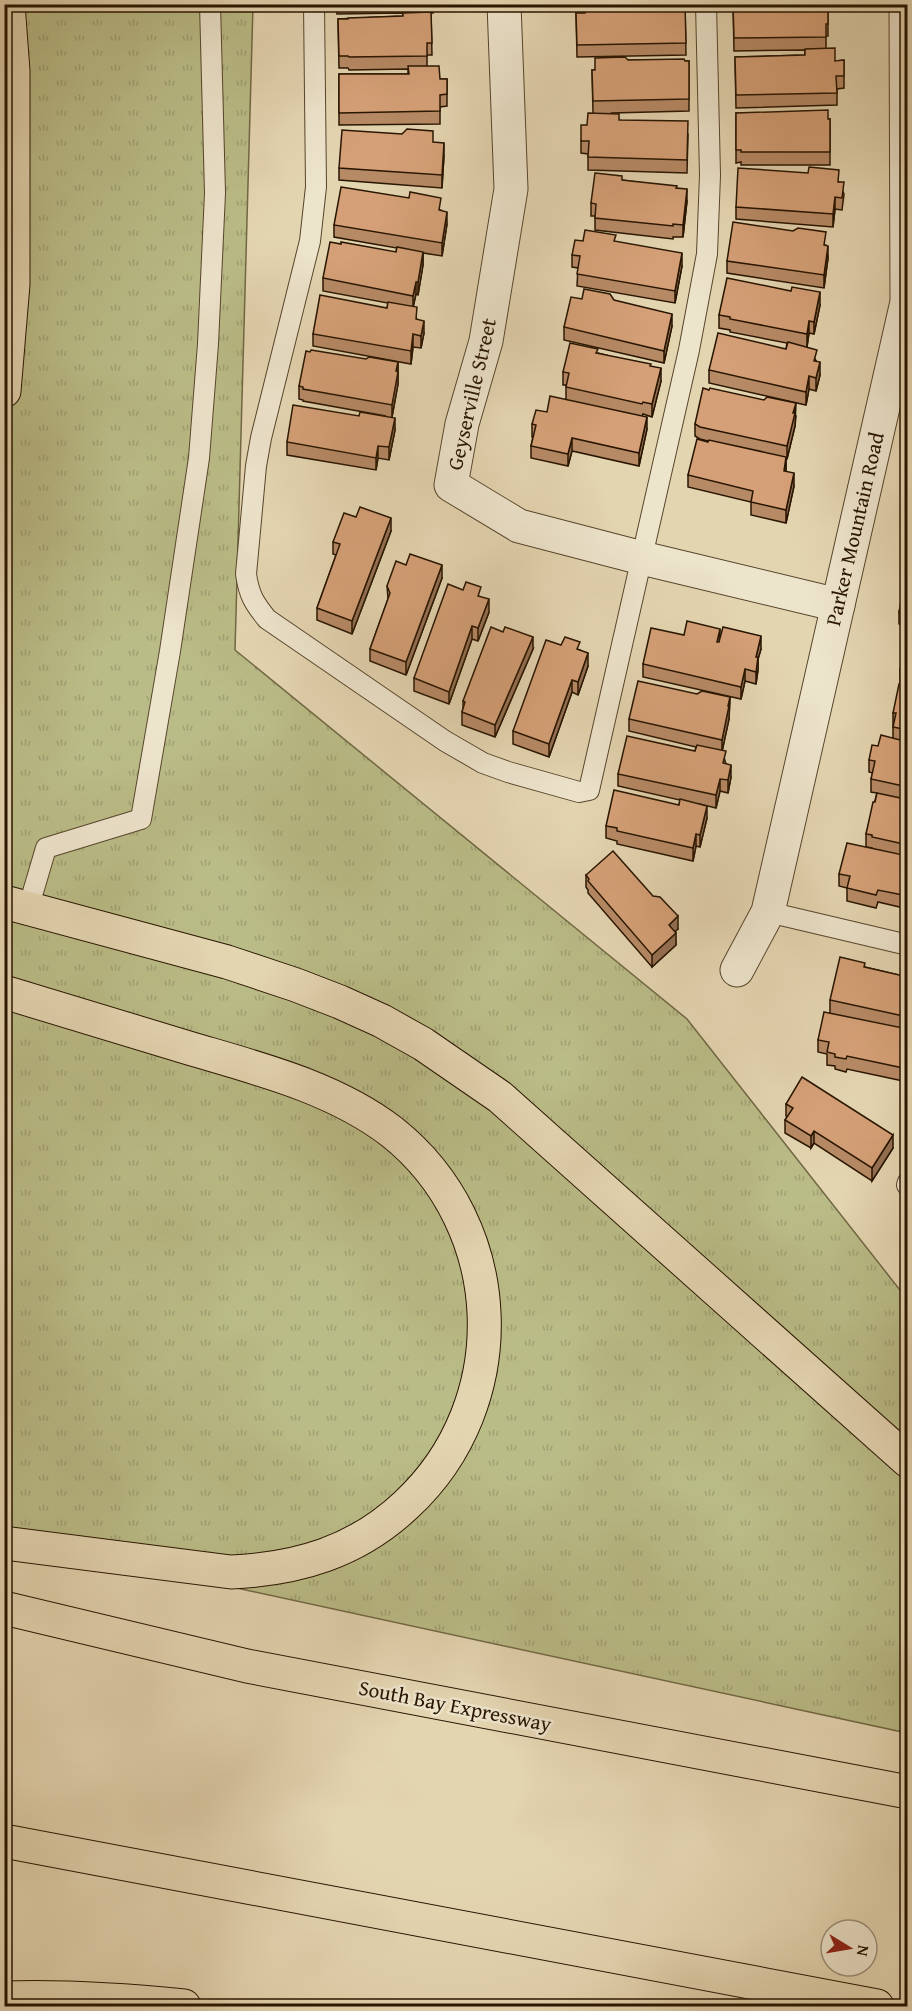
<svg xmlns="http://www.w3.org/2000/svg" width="912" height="2011" viewBox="0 0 912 2011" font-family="'Gentium Book Plus',serif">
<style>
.grass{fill:url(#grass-tufts);stroke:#716844;stroke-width:1.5}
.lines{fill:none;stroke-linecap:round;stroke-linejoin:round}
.lane-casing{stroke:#57452c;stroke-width:22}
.street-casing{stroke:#57452c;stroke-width:35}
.primary-casing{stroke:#281500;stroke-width:35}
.highway-casing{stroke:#281500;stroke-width:35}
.lane{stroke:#ede4cc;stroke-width:20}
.street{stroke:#ede4cc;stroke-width:33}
.primary{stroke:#e4d5b1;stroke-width:33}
.highway{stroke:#e4d5b1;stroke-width:33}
.wall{fill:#b78a66;stroke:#281500;stroke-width:1.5}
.shaded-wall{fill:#957053;stroke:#281500;stroke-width:1.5}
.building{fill:#d5a077;stroke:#281500;stroke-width:1.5}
.labels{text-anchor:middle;stroke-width:5;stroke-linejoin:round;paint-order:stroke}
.street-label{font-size:21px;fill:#281500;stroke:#ede4cc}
</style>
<defs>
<pattern id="grass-tufts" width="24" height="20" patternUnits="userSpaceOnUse" patternTransform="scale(1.5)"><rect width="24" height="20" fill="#babc87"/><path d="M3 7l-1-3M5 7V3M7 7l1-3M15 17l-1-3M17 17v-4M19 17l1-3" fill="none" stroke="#a0a173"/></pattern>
</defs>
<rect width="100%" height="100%" fill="#e4d5b1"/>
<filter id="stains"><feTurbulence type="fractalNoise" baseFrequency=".00333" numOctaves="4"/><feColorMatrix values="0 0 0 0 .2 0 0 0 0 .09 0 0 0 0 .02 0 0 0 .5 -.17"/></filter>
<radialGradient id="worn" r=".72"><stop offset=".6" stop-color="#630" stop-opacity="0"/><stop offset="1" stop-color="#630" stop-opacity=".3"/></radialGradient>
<polygon class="grass" points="5,5 253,5 235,650 687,1019 907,1299 907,1733 5,1538"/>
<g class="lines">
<defs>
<g id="lane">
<path d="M314,4L316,187L310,241L261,438L256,466L246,574C249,595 254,603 267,619L445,741L483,763L508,772L579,792L589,790L689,350L707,254L710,175L706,4"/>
<polyline points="28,909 46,848 141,819 170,651 199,458 208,344 215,193 210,4"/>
<polyline points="768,912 908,945"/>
<polyline points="907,1185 908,1182"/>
</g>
<g id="street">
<polyline points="504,4 511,189 486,341 462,424 451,485 519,526 642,558 838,605"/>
<polyline points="737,970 768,912 907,302 906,4"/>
</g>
<polyline id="primary" points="4,391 13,284 13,71 8,4"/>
<g id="highway">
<polyline points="4,902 227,962 296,985 340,1002 382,1021 423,1044 500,1097 908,1461"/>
<path d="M4,992C67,1011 130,1030 192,1049C260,1069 335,1088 392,1132C509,1225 516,1403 406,1505C356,1552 298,1569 231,1572L4,1543"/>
<polyline points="4,1608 247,1666 908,1792"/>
<polyline points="4,1841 877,2006"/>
<path d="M4,1998C64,1996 125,2000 184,2006"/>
</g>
</defs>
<use href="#lane" class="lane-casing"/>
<use href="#street" class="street-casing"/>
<use href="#primary" class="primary-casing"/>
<use href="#highway" class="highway-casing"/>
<use href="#lane" class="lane"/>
<use href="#street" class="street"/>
<use href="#primary" class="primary"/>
<use href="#highway" class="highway"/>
</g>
<g class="wall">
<polygon points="336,4 433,4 433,13 431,13 432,55 427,55 427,66 440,79 447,79 447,106 440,107 440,124 339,125 339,74 408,74 408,69 349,70 348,68 339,68 338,19 403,16 403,13 337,14"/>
<polygon points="685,4 686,55 577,57 576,13 585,13 617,5"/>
<polygon points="733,4 828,4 828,36 826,36 826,49 835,61 844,60 844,88 837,89 837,105 736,108 735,57 805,55 805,50 734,51"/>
<polygon points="628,60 689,61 689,111 612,113 619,120 688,134 687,173 588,170 588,154 581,153 581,141 593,113 592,70 595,70"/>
<polygon points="736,113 830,119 830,165 741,165 741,162 736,163"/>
<polygon points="402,134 433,142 444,155 442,188 339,180 339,168"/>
<polygon points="622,180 677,188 687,201 683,237 673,237 673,239 595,230 595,216 591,216 591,203"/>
<polygon points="839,182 844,194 842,210 835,209 833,227 736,219 736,207"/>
<polygon points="441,210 447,224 442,256 423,253 423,265 418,295 416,294 413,307 417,320 424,333 421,348 413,347 411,364 313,346 313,334 387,308 388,303 323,291 323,278 396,252 397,248 334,237 334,225"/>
<polygon points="583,241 616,242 682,266 675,303 577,286 578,268 572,267 572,255"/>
<polygon points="826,245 828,258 824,288 727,273 727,261"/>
<polygon points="582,299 672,326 664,363 564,340 564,327"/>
<polygon points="820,305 814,334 809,333 807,347 817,362 820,375 816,391 809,389 806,405 709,383 709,370 786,349 787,343 730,332 730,330 719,328 719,315"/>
<polygon points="598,353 651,367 661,381 652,417 643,414 642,416 647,429 639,466 572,451 568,466 531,458 531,446 533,437 532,437 532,424 547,412 566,399 566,385 563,385 563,372"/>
<polygon points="366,359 398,362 398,384 392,417 395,430 389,460 378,458 376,470 287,455 287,442 359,416 386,416 303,401 303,400 299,399 299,386"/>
<polygon points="796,416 795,426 787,459 786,459 786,472 794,486 786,523 751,515 751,502 688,487 688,475 708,441 700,439 695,436 695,424"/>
<polygon points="391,531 352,634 317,620 317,608 336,555 333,554 333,542"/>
<polygon points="442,578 406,675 370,661 370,649 388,599 387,586"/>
<polygon points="908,582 908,626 899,624 899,612"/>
<polygon points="463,590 481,597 489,612 478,641 472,639 449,704 414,691 414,678"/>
<polygon points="684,635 720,639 761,649 758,659 758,670 756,684 745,681 741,699 643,677 643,664"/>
<polygon points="908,642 908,685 900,683 900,670"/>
<polygon points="561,645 580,650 588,666 578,695 572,692 549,757 513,744 513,731"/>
<polygon points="533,649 495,737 462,725 462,712 463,708 463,701"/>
<polygon points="908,685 908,799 905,799 908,804 908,909 878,902 876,908 847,901 847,888 839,886 839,874 872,849 872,848 866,847 866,834 877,793 871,792 871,779 873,773 869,772 869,760 878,746 893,738 893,713"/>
<polygon points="697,694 730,697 729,719 722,751 726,764 731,777 728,793 720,791 716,808 700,804 707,818 700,847 696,846 693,861 617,844 617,841 606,838 606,826 679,805 680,800 618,786 618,774 695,751 696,747 629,731 629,719"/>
<polygon points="586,875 678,929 675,931 676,945 652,967 588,893 588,890 586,887"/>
<polygon points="865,967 908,977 908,1082 847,1069 846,1072 835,1069 835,1066 827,1065 827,1054 818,1052 818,1040 830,1012 830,1000"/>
<polygon points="786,1104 893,1148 872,1181 814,1143 811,1148 785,1133 785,1120 787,1117 786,1116"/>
</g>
<g class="shaded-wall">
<polygon points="444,143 444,155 442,188 442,175"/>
<polygon points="687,189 687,201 683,237 683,225"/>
<polygon points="835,197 835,209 833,227 833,214"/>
<polygon points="447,212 447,224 442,256 442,243"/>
<polygon points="828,246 828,258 824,288 824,275"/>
<polygon points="423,252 423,265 418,295 418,282"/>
<polygon points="682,253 682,266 675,303 675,291"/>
<polygon points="416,282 416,294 413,308 413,296"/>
<polygon points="820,292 820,305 814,334 814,322"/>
<polygon points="672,314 672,326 664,363 664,351"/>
<polygon points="424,321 424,333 421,348 421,336"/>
<polygon points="809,321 809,333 807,347 807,334"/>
<polygon points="413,334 413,347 411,364 411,351"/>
<polygon points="398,362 398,384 392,417 392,405"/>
<polygon points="820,362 820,375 816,391 816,378"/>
<polygon points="661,368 661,381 652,417 652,404"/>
<polygon points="809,376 809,389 806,405 806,392"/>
<polygon points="796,403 795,426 787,459 787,446"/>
<polygon points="647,417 647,429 639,466 639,453"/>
<polygon points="395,418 395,430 389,460 389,447"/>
<polygon points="572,438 572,451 568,466 568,454"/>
<polygon points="378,446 378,458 376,470 376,458"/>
<polygon points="786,457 786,469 784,484 784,471"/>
<polygon points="794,473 794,486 786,523 786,510"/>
<polygon points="391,518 391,531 352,634 352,621"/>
<polygon points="442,565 442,578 406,675 406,662"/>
<polygon points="489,599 489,612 478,641 478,628"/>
<polygon points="472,626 472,639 449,704 449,692"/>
<polygon points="720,629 720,642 717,654 717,642"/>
<polygon points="761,636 761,649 758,659 758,670 756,684 756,657"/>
<polygon points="533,637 533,649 495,737 495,725"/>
<polygon points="588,653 588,666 578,695 578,682"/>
<polygon points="745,669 745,681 741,699 741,687"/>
<polygon points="572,680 572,692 549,757 549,744"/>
<polygon points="730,697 729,719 722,752 722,740"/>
<polygon points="731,765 731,777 728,793 728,780"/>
<polygon points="720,779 720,791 716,808 716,795"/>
<polygon points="707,806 707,818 700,847 700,835"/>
<polygon points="696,834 696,846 693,861 693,848"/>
<polygon points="678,916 678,929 669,937 669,925"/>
<polygon points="676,933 676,945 652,967 652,955"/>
<polygon points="814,1131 814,1143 811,1148 811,1136"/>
<polygon points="893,1135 893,1148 872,1181 872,1168"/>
</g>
<g class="building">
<polygon points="585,4 617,4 617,5 685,4 686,43 577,45 576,13 585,13"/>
<polygon points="733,4 828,4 828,24 826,24 826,37 734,38"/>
<polygon points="431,12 432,43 427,43 427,56 349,57 348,56 339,56 338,19 348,19 348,18 403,16 403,13"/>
<polygon points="835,48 835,61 844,60 844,76 836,76 837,93 736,95 735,57 805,55 805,49"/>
<polygon points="625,57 628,60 684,59 685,61 689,61 689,99 593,101 592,70 595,70 595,58"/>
<polygon points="408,66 439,66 440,79 447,79 447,94 440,95 440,111 339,113 339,74 409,74"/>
<polygon points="828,110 828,119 830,119 830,152 741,152 741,150 736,150 736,113"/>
<polygon points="588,113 619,114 619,120 688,121 687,160 588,157 589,141 581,141 581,125 587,125"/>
<polygon points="407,129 433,131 433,142 444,143 442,175 339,168 342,130 402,134"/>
<polygon points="809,167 839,170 838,182 844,182 842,198 835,197 833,214 736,207 738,168 808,173"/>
<polygon points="595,173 622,176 622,180 677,186 676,188 687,189 683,225 673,224 673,226 595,218 596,204 591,203"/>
<polygon points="341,187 409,198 410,192 441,198 439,210 447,212 442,243 334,225"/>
<polygon points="733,222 793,231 798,228 826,232 824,245 828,246 824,275 727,261"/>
<polygon points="585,230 616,235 614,241 682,253 675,291 577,274 580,256 572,255 575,240 583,241"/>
<polygon points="330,242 341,244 341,242 396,252 397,247 423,252 418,282 416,282 413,296 323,278"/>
<polygon points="727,278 791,291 792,287 820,292 814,322 809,321 807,334 730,319 730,317 719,315"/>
<polygon points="584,289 610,294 614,300 672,314 664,351 564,327 571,297 582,299"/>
<polygon points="320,295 387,308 388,302 417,307 416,319 424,321 421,336 413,334 411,351 313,334"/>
<polygon points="718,333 786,349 788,342 817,350 814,361 820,362 816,378 809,376 806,392 709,370"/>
<polygon points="570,343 598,349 596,353 651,364 650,366 661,368 652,404 643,402 642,404 566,387 569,373 563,372"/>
<polygon points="311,350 366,359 369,357 398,362 396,371 398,372 392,405 303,389 303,387 299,386 306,351 310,352"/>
<polygon points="703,388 709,390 710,388 764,400 767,397 796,403 793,413 795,413 787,446 700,427 695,424"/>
<polygon points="550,396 647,417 639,453 572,438 568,454 531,446 536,425 532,424 536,410 547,412"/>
<polygon points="293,405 359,416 360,412 395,418 389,447 378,446 376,458 287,442"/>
<polygon points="697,439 708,442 709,440 786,457 784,471 794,473 786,510 751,502 753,491 688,475"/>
<polygon points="360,507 391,518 352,621 317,608 340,544 333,542 344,513 356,517"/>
<polygon points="410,554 442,565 406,662 370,649 390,593 387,586 396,561 406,565"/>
<polygon points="905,581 908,582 908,614 899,612"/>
<polygon points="466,582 481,587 478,596 489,599 478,628 472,626 449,692 414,678 448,584 463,590"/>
<polygon points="687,621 720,629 717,642 719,642 723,627 761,636 756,657 758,657 756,672 745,669 741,687 643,664 651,628 684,635"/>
<polygon points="491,627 503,632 505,627 533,637 495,725 462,712 465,702 463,701"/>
<polygon points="565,637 580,642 577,649 588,653 578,682 572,680 549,744 513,731 546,640 561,645"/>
<polygon points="906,642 908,642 908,672 900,670"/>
<polygon points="638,681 697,694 702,691 730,697 728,706 729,706 722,740 629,719"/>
<polygon points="899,684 908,685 908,730 893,727 896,713 893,713"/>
<polygon points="881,735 908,742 908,787 871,779 875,761 869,760 872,745 878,746"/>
<polygon points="627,736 695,751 697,745 726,751 723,763 731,765 728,780 720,779 716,795 618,774"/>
<polygon points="614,790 679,805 680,799 707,806 700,835 696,834 693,848 617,831 617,828 606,826"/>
<polygon points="877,793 905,799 908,804 908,845 872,837 872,835 866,834 873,802 875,802"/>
<polygon points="847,843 908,856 908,896 878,890 876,895 847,888 850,876 839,874"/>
<polygon points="613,851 653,896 660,897 678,916 669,925 676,933 652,955 588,881 589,879 586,875"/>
<polygon points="840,957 865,963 864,967 908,977 908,1017 830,1000"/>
<polygon points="824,1012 908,1029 908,1069 847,1056 846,1059 835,1057 835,1054 827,1052 829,1042 818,1040"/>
<polygon points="802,1077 893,1135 872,1168 814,1131 811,1136 785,1120 793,1108 786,1104"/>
</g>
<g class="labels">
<g class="street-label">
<text transform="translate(472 394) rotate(-77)" y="7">Geyserville Street</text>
<text transform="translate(855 529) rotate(-77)" y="7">Parker Mountain Road</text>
<text transform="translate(455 1706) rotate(11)" y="7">South Bay Expressway</text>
</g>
</g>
<rect width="912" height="2011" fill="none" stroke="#e4d5b1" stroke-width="24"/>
<rect x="6" y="6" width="900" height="1999" fill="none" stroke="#281500" stroke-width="3"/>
<rect x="12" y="12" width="888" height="1987" fill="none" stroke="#281500" stroke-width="1.5"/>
<g transform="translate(849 1948) rotate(101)"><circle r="28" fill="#ede4cc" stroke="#9e917a" stroke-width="1.5"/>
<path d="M0-4.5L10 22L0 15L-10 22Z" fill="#8f2418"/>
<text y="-9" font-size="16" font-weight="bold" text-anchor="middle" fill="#281500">N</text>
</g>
<rect width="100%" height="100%" filter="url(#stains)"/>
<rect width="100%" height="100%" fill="url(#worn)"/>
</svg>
